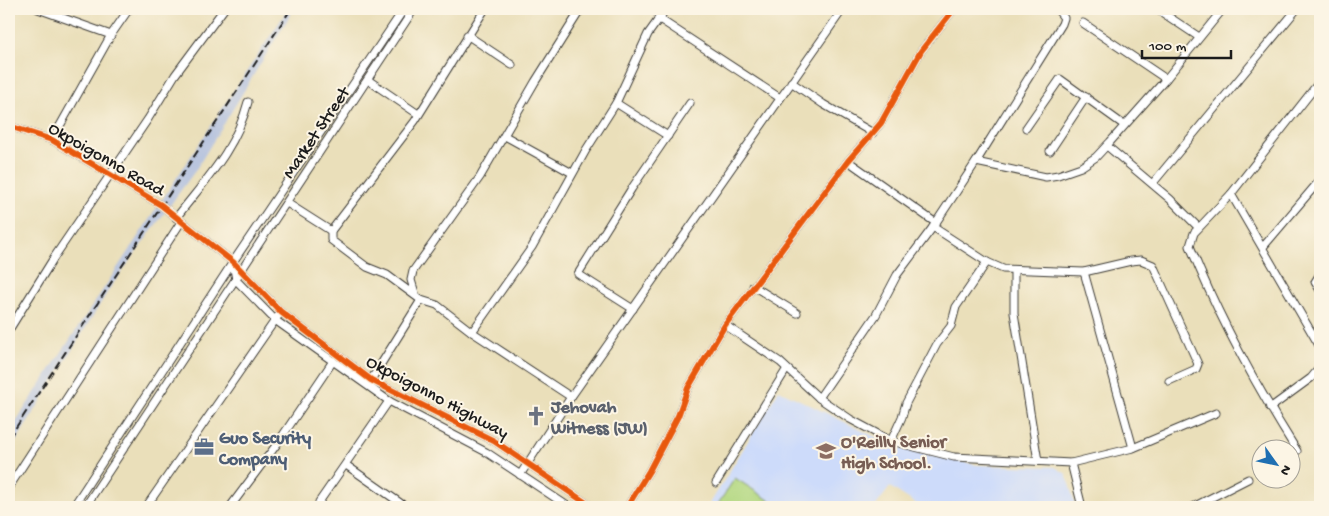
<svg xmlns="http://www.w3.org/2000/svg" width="1329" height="516" viewBox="0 0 1329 516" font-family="'Gochi Hand',sans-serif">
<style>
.built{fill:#cddbfa}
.industrial{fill:#b9c5de}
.green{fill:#b3d882;stroke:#687a4f}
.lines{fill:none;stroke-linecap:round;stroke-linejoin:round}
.street-casing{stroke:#3b3934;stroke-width:9}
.street{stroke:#fff;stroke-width:7}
.rail{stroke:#1c1c1c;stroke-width:2;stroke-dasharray:8 4;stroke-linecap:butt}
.cycleway-casing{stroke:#fcf5e5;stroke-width:9}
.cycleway{stroke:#e8590c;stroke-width:6}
.labels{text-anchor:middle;stroke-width:4;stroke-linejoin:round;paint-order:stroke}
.street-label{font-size:18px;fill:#1c1c1c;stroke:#fcf5e5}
.worship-label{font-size:18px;font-weight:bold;fill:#5b616d;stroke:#fcf5e5;text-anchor:start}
.service-label{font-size:18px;font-weight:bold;fill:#4e5e75;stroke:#fcf5e5;text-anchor:start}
.education-label{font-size:18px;font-weight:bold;fill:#785e54;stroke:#fcf5e5;text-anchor:start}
</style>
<rect width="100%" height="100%" fill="#fcf5e5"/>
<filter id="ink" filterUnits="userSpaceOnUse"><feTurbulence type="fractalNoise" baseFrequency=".02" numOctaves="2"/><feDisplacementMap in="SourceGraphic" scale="10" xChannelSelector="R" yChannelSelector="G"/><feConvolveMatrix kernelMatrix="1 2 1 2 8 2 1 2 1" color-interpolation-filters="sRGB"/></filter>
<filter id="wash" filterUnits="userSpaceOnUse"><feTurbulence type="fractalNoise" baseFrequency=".0096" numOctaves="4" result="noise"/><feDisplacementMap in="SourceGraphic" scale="20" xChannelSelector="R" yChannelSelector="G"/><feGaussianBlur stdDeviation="1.12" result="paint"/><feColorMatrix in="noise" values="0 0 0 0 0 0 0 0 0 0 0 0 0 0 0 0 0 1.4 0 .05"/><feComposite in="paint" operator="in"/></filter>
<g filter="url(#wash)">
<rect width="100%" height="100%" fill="#eadfba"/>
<polygon class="built" points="779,390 898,448 977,465 1055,467 1066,474 1076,507 921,507 890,487 875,507 708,507"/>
<polygon class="industrial" points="288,9 294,9 195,171 110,288 9,453 9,432"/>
<polygon class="green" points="735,478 780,507 716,507"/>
</g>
<g filter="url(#ink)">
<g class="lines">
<defs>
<g id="street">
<polyline points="38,9 111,35"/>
<polyline points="485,9 415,121 331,231 331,240 367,267 387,275 421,300 437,305 472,332 571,397"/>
<polyline points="1157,9 1199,37"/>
<polyline points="754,10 755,9"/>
<polyline points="658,18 780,98"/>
<polyline points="1083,23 1166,79"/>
<polyline points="467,35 512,65"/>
<polyline points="368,80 418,114"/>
<polyline points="791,82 823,104 873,133"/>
<polyline points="616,103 668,136"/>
<polyline points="9,126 52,140 161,205 233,262 281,312 371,380 494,441 592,507"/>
<polyline points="1026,128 1060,79 1124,125"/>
<polyline points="505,136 572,173"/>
<polyline points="52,140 111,35 129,9"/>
<polyline points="1107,146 1170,199 1198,227"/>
<polyline points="1050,151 1086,97"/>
<polyline points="848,161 936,223"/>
<polyline points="976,162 1046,177 1058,175 1081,167 1096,157 1110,142 1166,79 1223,9"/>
<polyline points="1153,183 1297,9"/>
<polyline points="1231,194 1320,347"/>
<polyline points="287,203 331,231"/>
<path d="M176,218C206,179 235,151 248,102"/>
<polyline points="933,227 987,262 1003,269 1084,272 1131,261 1141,260 1153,265 1198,364 1196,369 1169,381"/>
<polyline points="1263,247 1320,180"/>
<polyline points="233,263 236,280 275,320 389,401 486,452 569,507"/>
<polyline points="1014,270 1014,313 1038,461"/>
<polyline points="1084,272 1133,448"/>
<polyline points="1320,274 1315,282 1320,290"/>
<polyline points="753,286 797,313"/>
<polyline points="415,293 411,280 413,271 480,177 535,82 581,9"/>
<polyline points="633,309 578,274 632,188 690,103"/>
<polyline points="725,325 780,362 819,398 850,419 891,441 954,457 1071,463 1133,448 1216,413"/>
<polyline points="9,330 55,256 148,119 175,75 224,9"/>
<polyline points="472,332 532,247 586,150 616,103 648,34 666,9"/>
<polyline points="371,380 421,300"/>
<polyline points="819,398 876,315 897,275 933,227 976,162 1062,24 1064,18 1057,9"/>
<polyline points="1270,408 1311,378 1320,367"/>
<polyline points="891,441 902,417 906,403 937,344 951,326 956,307 987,262"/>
<path d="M1297,451C1256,386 1219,318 1190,246L1194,233L1231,194L1320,81"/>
<polyline points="1071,463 1082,507"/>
<polyline points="346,465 406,507"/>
<polyline points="520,475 571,397 843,9"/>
<polyline points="716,483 786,370"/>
<polyline points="9,487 181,222"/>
<polyline points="319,502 389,401"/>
<polyline points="73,507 233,262 404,9"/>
<polyline points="85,507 414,9"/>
<polyline points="146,507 278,316"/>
<polyline points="230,507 277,444 333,361"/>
<polyline points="627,507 649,471 678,416 688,388 725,325 848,161 881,123 921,51 954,9"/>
<polyline points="1193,507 1248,479"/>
</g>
</defs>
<use href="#street" class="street-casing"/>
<use href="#street" class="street"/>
<polyline class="rail" points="9,438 291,9"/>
<defs>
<g id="cycleway">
<polyline points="9,126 52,140 161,205 233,262 281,312 371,380 494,441 592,507"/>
<polyline points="627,507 649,471 678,416 688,388 725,325 848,161 881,123 921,51 954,9"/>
</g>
</defs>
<use href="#cycleway" class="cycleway-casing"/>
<use href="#cycleway" class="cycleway"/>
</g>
</g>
<defs>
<symbol id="church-bare" viewBox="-9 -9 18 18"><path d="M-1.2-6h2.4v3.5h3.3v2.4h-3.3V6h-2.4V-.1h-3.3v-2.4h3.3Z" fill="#6b7280" stroke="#fcf5e5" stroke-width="2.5" paint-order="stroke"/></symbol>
<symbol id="office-bare" viewBox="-9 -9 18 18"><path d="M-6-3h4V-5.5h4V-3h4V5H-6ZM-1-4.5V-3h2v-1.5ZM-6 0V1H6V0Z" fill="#5c6f8a" stroke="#fcf5e5" stroke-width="2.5" paint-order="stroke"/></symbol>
<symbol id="school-bare" viewBox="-9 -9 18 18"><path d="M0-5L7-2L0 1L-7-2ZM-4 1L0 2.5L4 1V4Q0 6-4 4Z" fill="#8d6e63" stroke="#fcf5e5" stroke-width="2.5" paint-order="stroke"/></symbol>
</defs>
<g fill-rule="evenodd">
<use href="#church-bare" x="522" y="402" width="28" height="28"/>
<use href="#office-bare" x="190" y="433" width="28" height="28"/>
<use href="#school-bare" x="812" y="437" width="28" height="28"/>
</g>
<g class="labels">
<g class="street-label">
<text transform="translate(315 132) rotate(-56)" y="6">Market Street</text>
<text transform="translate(107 158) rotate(30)" y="6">Okpoigonno Road</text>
<text transform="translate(438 396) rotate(28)" y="6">Okpoigonno Highway</text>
</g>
<g class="worship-label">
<text x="551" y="412">Jehovah<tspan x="551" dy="21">Witness (JW)</tspan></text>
</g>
<g class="service-label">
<text x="219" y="443">Guo Security<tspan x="219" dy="21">Company</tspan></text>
</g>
<g class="education-label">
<text x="841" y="447">O'Reilly Senior<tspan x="841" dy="21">High School.</tspan></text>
</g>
</g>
<rect width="1329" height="516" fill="none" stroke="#fcf5e5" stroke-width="30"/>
<g transform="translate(1276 464) rotate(123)"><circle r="24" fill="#fcf5e5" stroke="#a29e95"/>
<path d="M0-4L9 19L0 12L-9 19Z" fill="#1f6fb2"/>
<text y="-8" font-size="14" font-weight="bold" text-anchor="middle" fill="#1c1c1c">N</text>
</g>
<path d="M1142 50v8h89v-8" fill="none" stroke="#1c1c1c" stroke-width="2.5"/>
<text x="1149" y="50" font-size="15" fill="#1c1c1c" stroke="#fcf5e5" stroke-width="4" paint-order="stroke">100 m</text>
</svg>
